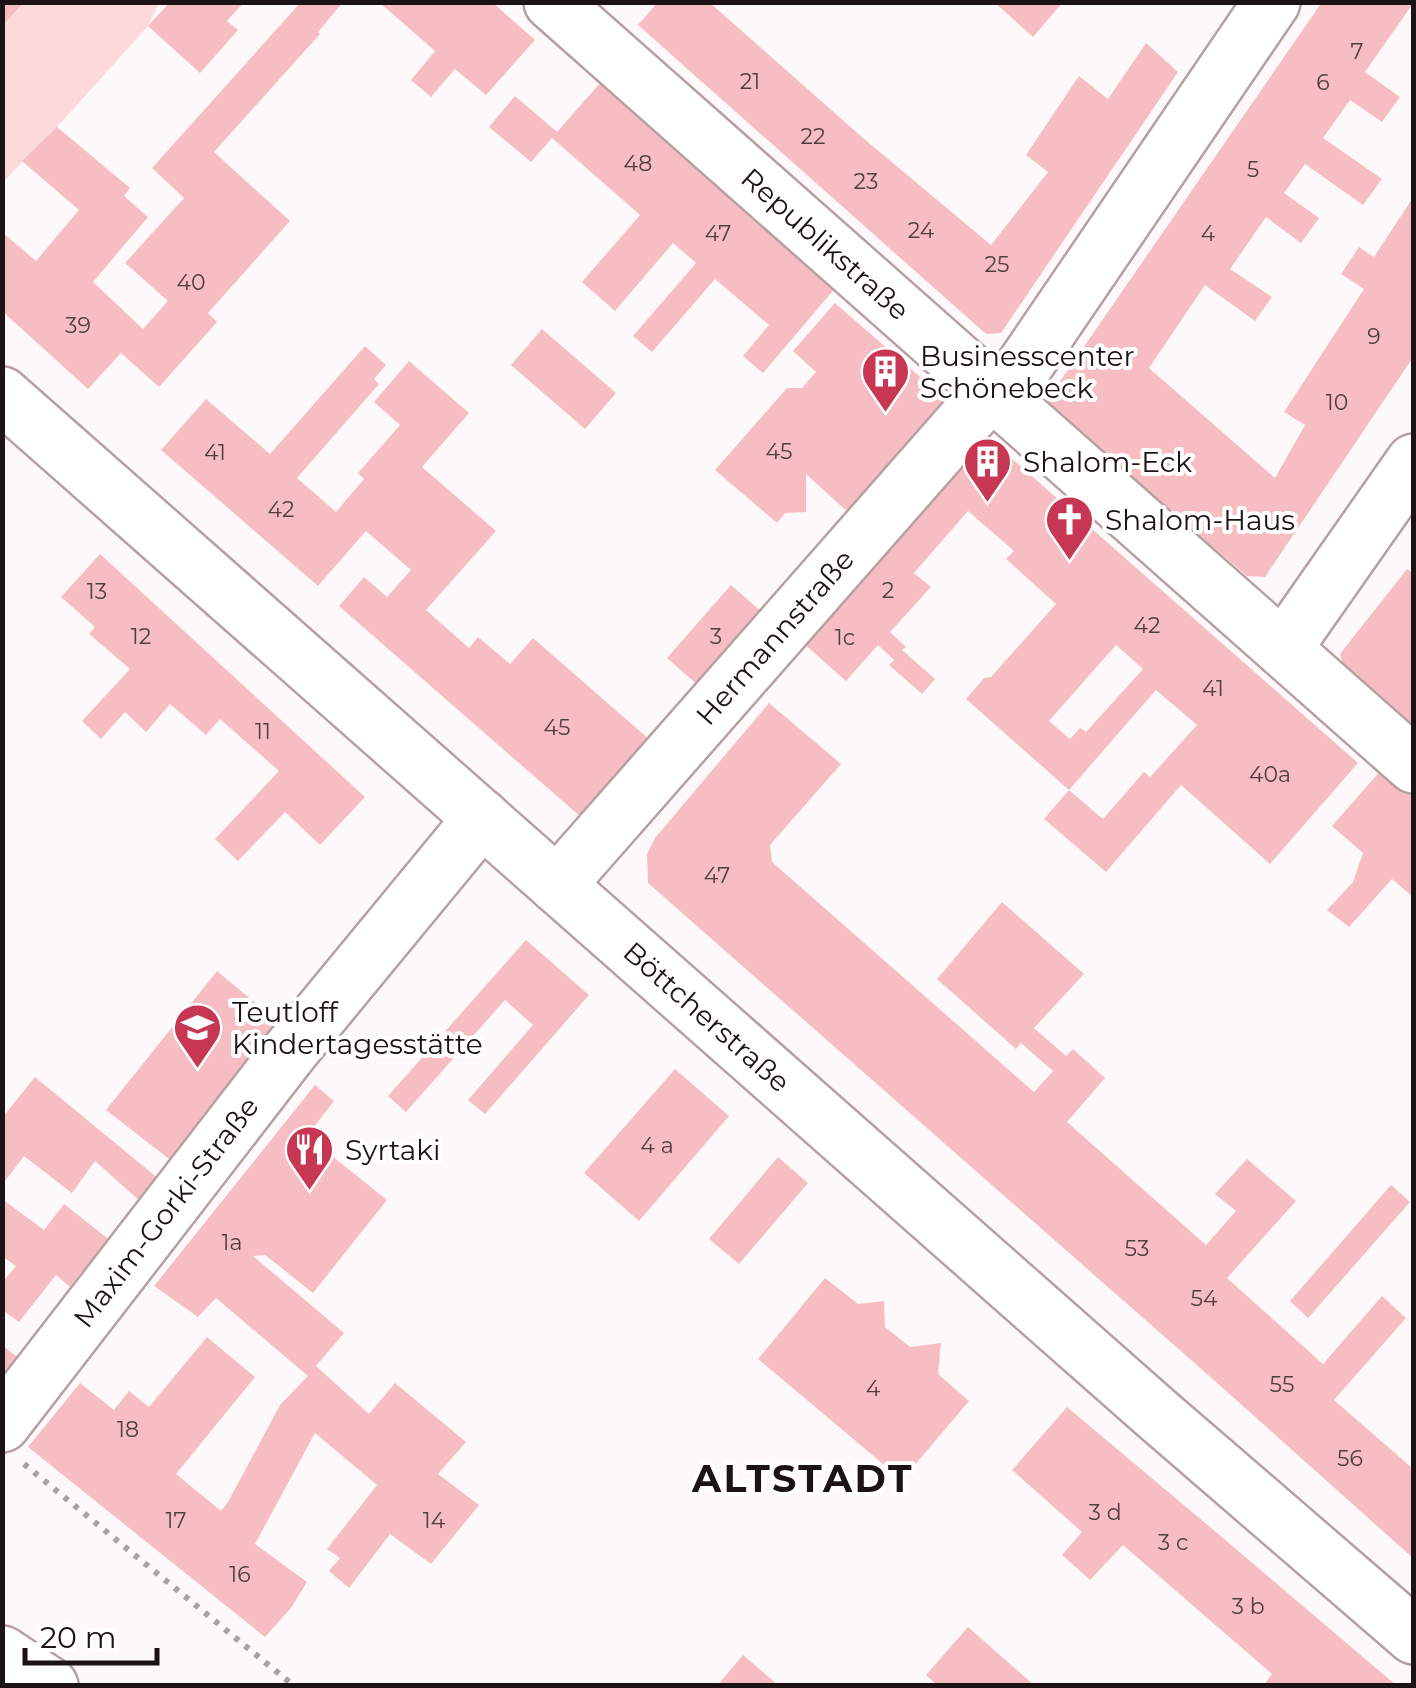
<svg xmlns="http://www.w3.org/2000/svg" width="1416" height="1688" viewBox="0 0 1416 1688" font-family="Montserrat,sans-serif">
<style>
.green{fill:#fdd9db}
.building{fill:#f6bec2;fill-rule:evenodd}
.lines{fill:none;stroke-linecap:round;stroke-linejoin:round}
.minor-casing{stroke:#b7a0a2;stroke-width:60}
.path{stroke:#a8a2a3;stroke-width:6;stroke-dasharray:5 8;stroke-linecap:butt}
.minor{stroke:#fff;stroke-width:55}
.labels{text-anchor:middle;stroke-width:8;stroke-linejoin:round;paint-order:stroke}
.number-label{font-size:22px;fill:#523e40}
.street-label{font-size:28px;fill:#1b1314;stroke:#fff}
.poi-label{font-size:28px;fill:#1b1314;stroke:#fff;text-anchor:start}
.district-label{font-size:38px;font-weight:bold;letter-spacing:2.5px;fill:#1b1314;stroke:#fff}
</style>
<rect width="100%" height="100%" fill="#fdf8f9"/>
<polygon class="green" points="25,3 159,3 148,26 57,127 3,182 2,26"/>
<g class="building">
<polygon points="2,2 25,2 2,26"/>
<polygon points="170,2 244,2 227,21 238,30 200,73 148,26"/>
<polygon points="301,2 343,2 318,32 320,34 214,152 290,221 208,313 217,322 159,387 121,353 88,389 2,311 2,232 36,261 79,210 22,161 57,127 130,188 124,196 148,217 93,282 143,329 168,301 125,263 184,198 152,168"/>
<polygon points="379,2 492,2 535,40 486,95 455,69 431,97 411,80 435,51"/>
<polygon points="658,2 709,2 863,138 991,245 1048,172 1026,155 1079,76 1108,99 1146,43 1178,72 1001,333 986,334 638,25"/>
<polygon points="994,2 1063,2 1033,37"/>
<polygon points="1322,2 1414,2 1365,72 1400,97 1382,122 1350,100 1323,138 1382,179 1363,205 1305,164 1284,193 1319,218 1301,243 1266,217 1230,269 1272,297 1255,321 1205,285 1149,368 1275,478 1305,425 1284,412 1364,289 1341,274 1359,247 1374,257 1414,196 1414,356 1265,577 1247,576 1045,403"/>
<polygon points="601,82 837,286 763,373 743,356 769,325 715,279 652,352 633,336 696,263 673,243 615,311 582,282 640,215 552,138 531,162 489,127 515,96 557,132"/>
<polygon points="835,303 950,403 851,515 806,474 806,512 785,513 777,523 715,470 787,388 802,388 816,372 793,351"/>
<polygon points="542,329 616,393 585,429 511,365"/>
<polygon points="365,346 386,365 374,379 379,384 297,478 336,512 364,479 358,473 400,425 374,402 409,361 469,413 422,467 496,531 426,610 469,648 478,637 510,664 533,638 650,740 582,818 339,606 364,577 387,597 411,570 366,531 318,586 161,450 206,399 270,454"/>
<path d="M984,434L1358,763L1270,864L1181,785L1106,872L1044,819L1069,790L1103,819L1144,772L1150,777L1197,725L1156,690L1069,790L966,699L984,678L991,677L1056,604L1006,559L1014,551L968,511L914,573L931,587L890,632L906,647L902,650L935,679L922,694L889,665L894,660L878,645L846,681L801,641ZM1116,645L1143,669L1086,732L1080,728L1070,739L1049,721Z"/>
<polygon points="100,554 365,797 320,845 285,812 238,861 215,839 279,771 220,719 206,735 170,704 146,732 125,712 101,739 82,721 130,669 89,634 95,627 61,597"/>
<polygon points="1407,569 1414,574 1414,728 1344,669 1340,654"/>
<polygon points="731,585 764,614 700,687 667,658"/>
<polygon points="769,703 841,764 770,845 772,862 1034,1092 1053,1071 1021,1043 1016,1049 937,979 1002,902 1084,974 1034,1028 1066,1056 1073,1049 1105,1078 1067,1122 1206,1245 1236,1211 1215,1194 1247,1159 1296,1201 1227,1278 1323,1364 1382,1296 1406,1318 1334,1400 1411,1467 1414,1464 1414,1559 1216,1382 648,883 647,854 655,838"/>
<polygon points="1382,769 1414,796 1414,898 1392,879 1349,927 1327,910 1353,882 1363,853 1332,826"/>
<polygon points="526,940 589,995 485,1114 468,1100 533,1025 505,1000 406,1112 388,1096"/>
<polygon points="217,971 278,1022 173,1162 106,1110"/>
<polygon points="675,1069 729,1116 639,1221 584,1173"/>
<polygon points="35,1077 160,1180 142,1203 95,1161 72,1193 24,1156 2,1185 2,1118"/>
<polygon points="315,1085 334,1101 307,1136 387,1200 313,1293 265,1255 253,1256 344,1333 316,1366 369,1414 395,1383 466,1442 438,1474 479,1505 431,1564 390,1534 349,1588 329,1571 340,1558 327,1549 377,1485 315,1433 255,1544 307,1582 291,1608 265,1637 28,1447 80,1383 114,1410 129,1391 149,1407 207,1337 255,1377 176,1474 221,1511 228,1502 280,1405 308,1376 216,1298 198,1317 154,1286"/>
<polygon points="778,1157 808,1183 739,1264 709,1239"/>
<polygon points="1391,1185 1410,1202 1308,1318 1290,1301"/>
<polygon points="2,1199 44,1230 64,1204 112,1242 85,1277 81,1272 70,1287 56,1275 19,1322 5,1312 2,1315 2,1283 16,1266 2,1256"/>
<polygon points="825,1278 858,1304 884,1301 885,1327 910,1347 941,1343 938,1374 969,1401 902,1480 758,1359"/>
<polygon points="2,1345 17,1357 2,1376"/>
<polygon points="1067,1407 1223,1538 1397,1686 1263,1686 1272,1674 1123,1545 1090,1580 1062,1555 1082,1532 1012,1470"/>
<polygon points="968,1627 1035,1686 938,1686 926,1675"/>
<polygon points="743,1655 779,1686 717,1686"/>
</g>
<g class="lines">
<defs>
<g id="minor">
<path id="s1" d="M552,2L1414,765"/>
<path id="s2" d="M2,395L1158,1415L1414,1636"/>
<polyline points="1001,400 1272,2"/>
<polyline points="1283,649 1414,462"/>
<path id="s3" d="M557,885L991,391"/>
<path id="s4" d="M2,1424L291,1050L482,818"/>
<polyline points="2,1654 50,1686"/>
</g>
</defs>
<use href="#minor" class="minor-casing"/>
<polyline class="path" points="24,1464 294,1686"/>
<use href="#minor" class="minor"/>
</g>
<defs>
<symbol id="building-pin" viewBox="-11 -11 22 30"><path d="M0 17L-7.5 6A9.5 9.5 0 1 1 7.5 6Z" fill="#c73753" stroke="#fff"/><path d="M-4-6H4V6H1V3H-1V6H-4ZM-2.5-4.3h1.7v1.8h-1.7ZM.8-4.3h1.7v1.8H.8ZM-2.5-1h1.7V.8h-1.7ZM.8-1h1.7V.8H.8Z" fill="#fff"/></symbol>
<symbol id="church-pin" viewBox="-11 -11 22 30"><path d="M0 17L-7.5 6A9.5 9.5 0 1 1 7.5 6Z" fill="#c73753" stroke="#fff"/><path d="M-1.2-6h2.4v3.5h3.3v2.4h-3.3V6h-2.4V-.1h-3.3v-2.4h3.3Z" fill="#fff"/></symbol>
<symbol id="school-pin" viewBox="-11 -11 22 30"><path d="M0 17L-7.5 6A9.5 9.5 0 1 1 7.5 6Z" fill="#c73753" stroke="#fff"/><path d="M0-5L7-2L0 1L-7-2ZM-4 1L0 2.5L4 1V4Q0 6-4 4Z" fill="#fff"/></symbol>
<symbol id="restaurant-pin" viewBox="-11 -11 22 30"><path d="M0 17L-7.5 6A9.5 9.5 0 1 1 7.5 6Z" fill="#c73753" stroke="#fff"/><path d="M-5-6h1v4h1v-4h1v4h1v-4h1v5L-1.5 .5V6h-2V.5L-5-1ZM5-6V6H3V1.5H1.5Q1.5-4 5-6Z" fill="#fff"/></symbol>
</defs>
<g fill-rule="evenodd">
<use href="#building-pin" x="858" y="344" width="55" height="75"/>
<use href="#building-pin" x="960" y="434" width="55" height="75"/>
<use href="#church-pin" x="1042" y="492" width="55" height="75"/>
<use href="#school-pin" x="170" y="1000" width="55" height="75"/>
<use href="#restaurant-pin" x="282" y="1122" width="55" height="75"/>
</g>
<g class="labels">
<g class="number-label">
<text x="1357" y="59">7</text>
<text x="750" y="89">21</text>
<text x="1323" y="90">6</text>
<text x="813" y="144">22</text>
<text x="638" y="171">48</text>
<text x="1253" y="177">5</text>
<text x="866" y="189">23</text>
<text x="921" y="238">24</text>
<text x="718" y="241">47</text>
<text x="1208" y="241">4</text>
<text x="997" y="272">25</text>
<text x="191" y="290">40</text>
<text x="78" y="333">39</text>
<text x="1374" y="344">9</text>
<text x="1337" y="410">10</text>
<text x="779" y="459">45</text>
<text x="215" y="460">41</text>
<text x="281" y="517">42</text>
<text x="888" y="598">2</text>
<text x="97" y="599">13</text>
<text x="1147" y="633">42</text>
<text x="141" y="644">12</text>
<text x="716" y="644">3</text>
<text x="845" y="645">1c</text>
<text x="1213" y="696">41</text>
<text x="557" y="735">45</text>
<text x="263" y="739">11</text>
<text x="1270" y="782">40a</text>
<text x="717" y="883">47</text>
<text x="657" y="1153">4 a</text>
<text x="232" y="1250">1a</text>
<text x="1137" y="1256">53</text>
<text x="1204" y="1306">54</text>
<text x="1282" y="1392">55</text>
<text x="873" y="1396">4</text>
<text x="128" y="1437">18</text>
<text x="1350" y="1466">56</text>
<text x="1105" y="1520">3 d</text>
<text x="176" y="1528">17</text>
<text x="434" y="1528">14</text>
<text x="1173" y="1550">3 c</text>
<text x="240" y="1582">16</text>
<text x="1248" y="1614">3 b</text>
</g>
<g class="street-label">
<text dy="10" stroke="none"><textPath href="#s1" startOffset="365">Republikstraße</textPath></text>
<text dy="10" stroke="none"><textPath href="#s3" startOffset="330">Hermannstraße</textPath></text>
<text dy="10" stroke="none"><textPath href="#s2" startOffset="940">Böttcherstraße</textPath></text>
<text dy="10" stroke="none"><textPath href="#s4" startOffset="268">Maxim-Gorki-Straße</textPath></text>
</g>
<g class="poi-label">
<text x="920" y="366">Businesscenter<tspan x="920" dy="32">Schönebeck</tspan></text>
<text x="1023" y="472">Shalom-Eck</text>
<text x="1105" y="530">Shalom-Haus</text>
<text x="232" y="1022">Teutloff<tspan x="232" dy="32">Kindertagesstätte</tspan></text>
<text x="345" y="1160">Syrtaki</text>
</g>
<g class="district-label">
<text x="803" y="1492">ALTSTADT</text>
</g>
</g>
<rect width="1416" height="1688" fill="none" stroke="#1b1314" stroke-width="10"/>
<path d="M25 1648v15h132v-15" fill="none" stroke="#1b1314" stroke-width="5"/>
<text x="40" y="1648" font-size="30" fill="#1b1314" stroke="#ffffff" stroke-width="8" paint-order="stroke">20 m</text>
</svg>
